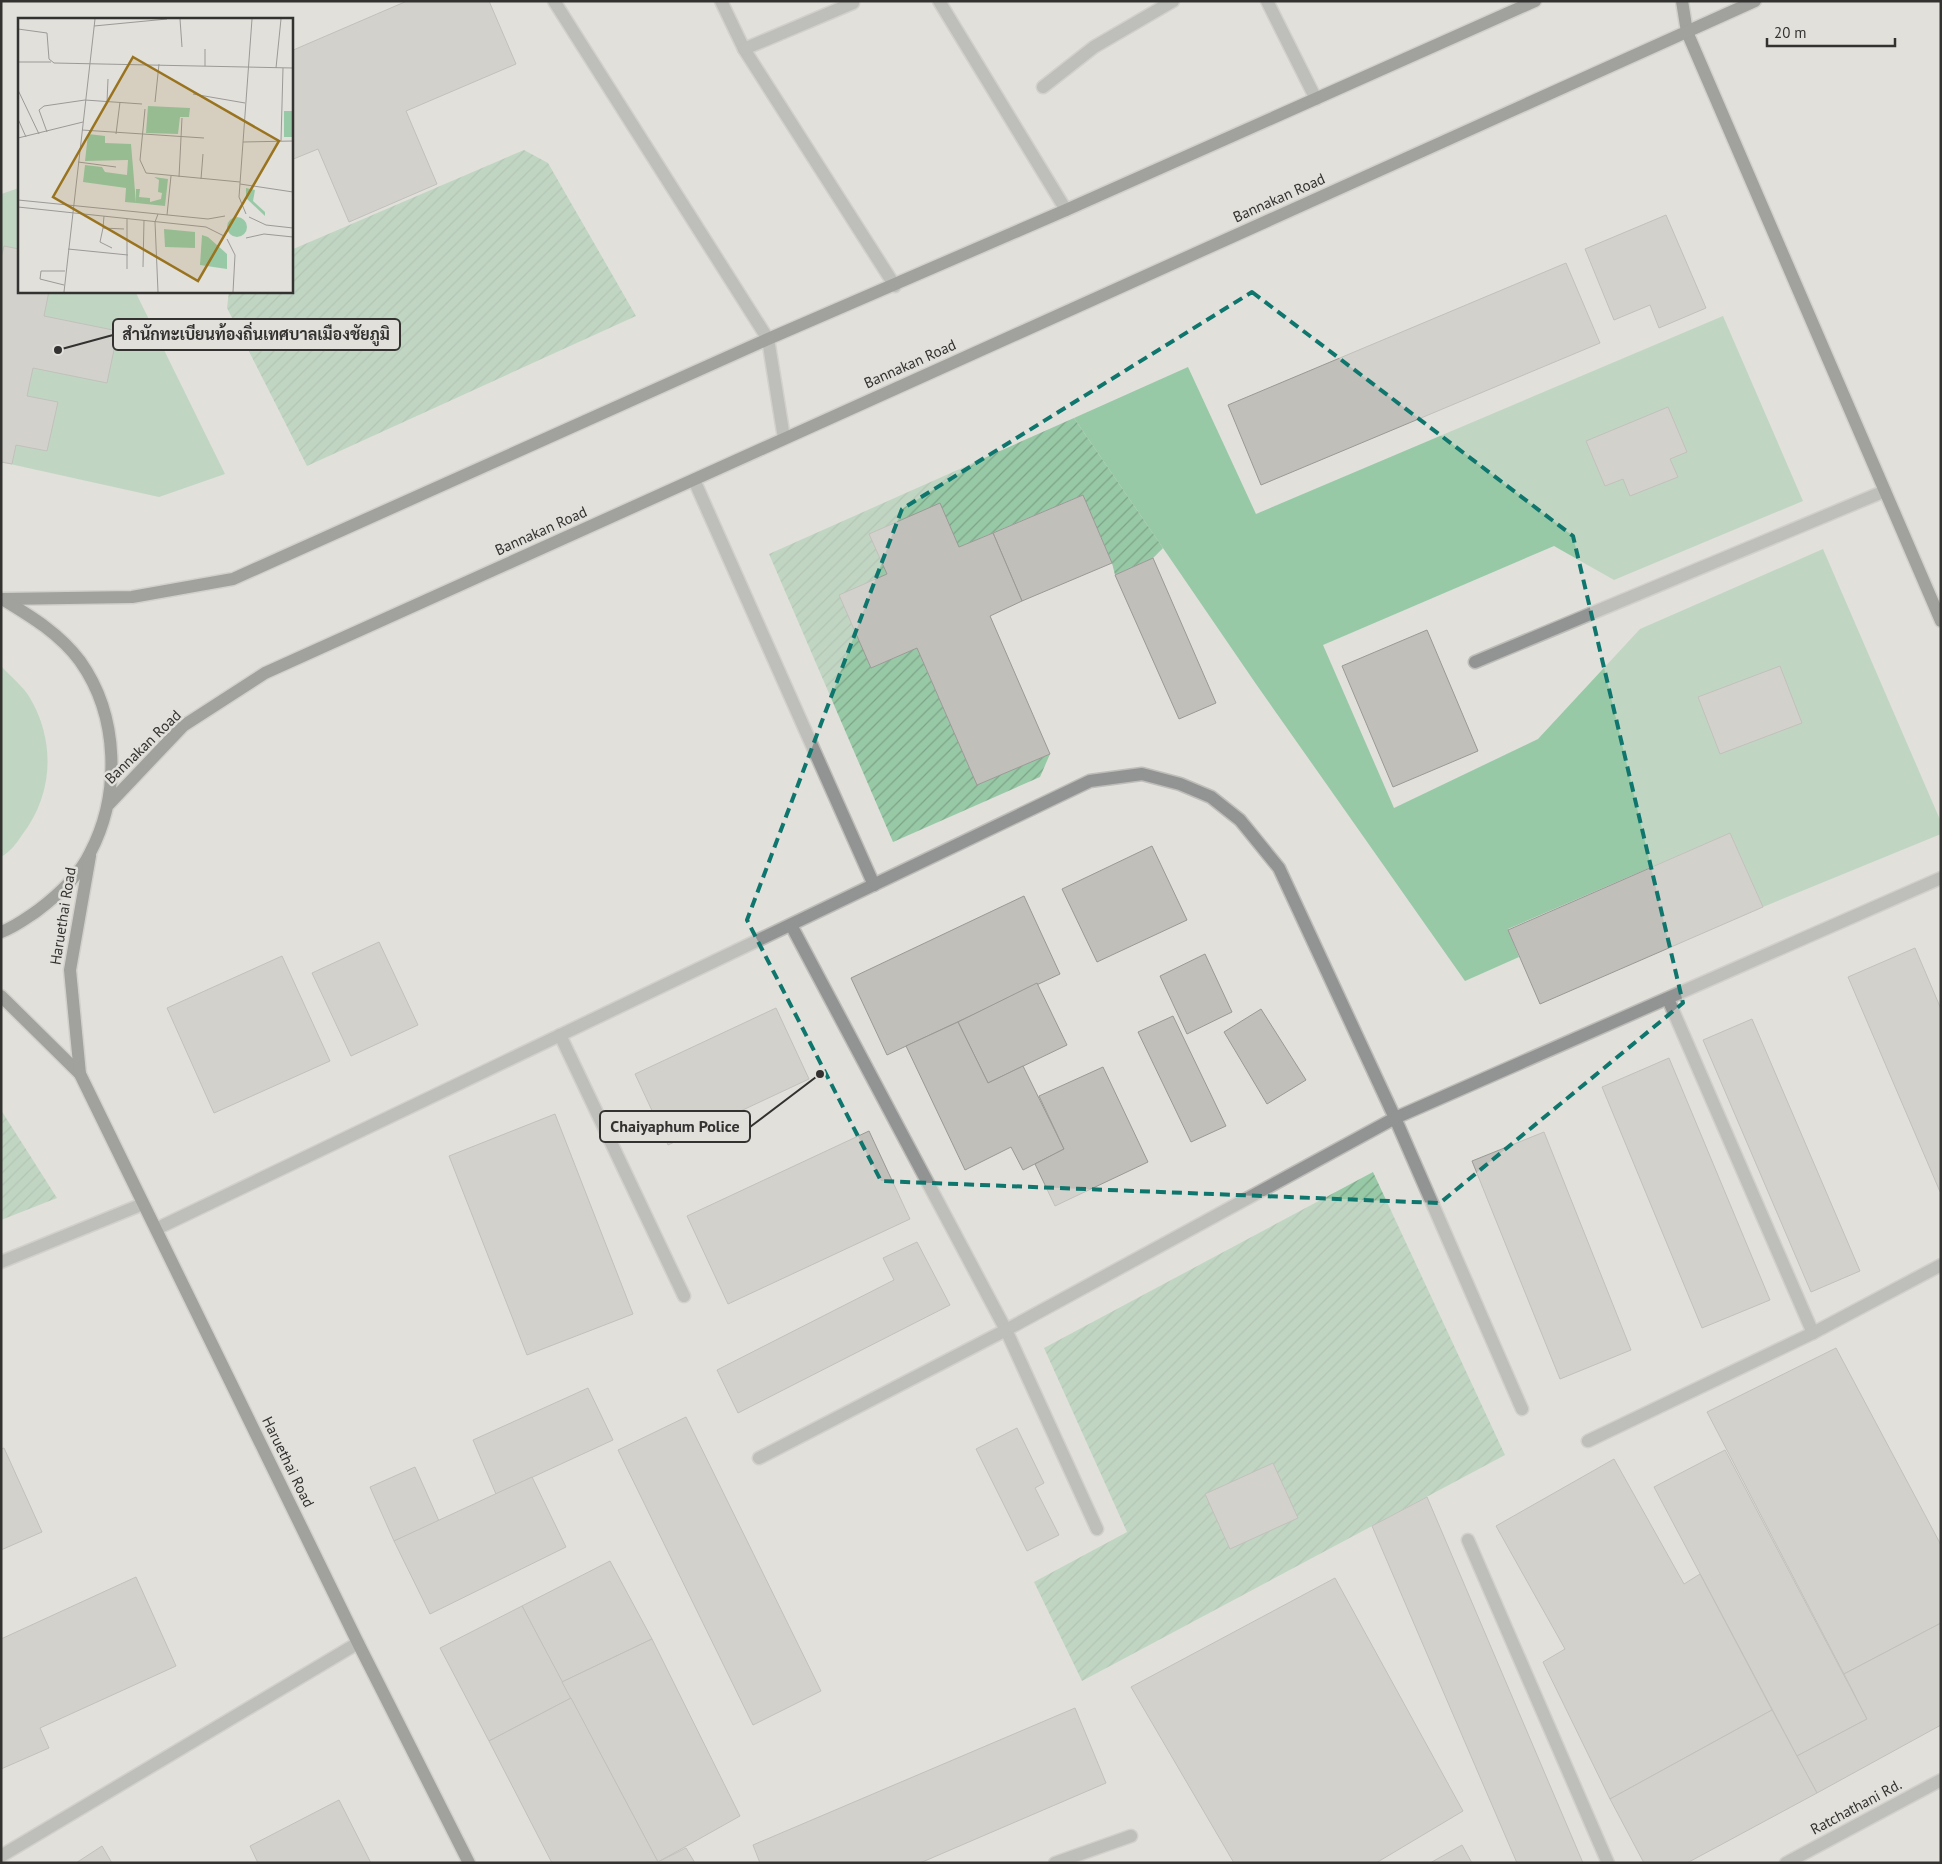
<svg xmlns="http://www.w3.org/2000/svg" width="1942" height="1864" viewBox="0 0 1942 1864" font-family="'PT Sans',Sarabun,sans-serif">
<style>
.grass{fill:#98c9a6}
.garden{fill:url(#garden-furrows)}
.building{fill:#c0bfba;stroke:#9a9995}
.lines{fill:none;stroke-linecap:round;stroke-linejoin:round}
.minor-casing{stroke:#bebdb9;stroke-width:15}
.major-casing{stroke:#bebdb9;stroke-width:15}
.minor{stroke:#929493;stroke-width:12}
.major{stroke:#525654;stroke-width:12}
.marked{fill:none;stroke:#0f766e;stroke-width:4;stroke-dasharray:10 6;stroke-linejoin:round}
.labels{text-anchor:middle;stroke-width:5;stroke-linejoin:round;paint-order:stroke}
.street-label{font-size:15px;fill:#333231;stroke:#e1e0db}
.inset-road{fill:none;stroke:#9b9a97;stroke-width:1}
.view{fill:#9a731f;fill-opacity:0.15;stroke:#9a731f;stroke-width:2.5}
.inset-edge{fill:none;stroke:#333231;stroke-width:2.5}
.leader{fill:none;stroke:#333231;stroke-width:2}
.callout-dot{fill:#333231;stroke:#e1e0db;stroke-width:2}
.callout{fill:#e1e0db;stroke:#333231;stroke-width:2}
.callout-label{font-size:16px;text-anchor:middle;font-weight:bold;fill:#333231}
</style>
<defs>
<pattern id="garden-furrows" width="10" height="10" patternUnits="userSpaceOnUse" patternTransform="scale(1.25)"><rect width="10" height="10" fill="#98c9a6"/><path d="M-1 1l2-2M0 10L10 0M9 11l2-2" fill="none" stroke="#7da488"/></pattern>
</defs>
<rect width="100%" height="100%" fill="#e1e0db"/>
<g class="grass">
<polygon points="19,188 19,291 135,291 225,474 159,497 1,462 1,194"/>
<polygon points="1723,316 1803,501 1614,580 1554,546 1323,645 1394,808 1538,739 1640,629 1823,549 1941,822 1941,834 1763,907 1730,833 1508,929 1519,957 1465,981 1256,684 1074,418 1188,367 1256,514"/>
<path d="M1,666C10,676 23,686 30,698C56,742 53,795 22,835C16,844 11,851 1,857Z"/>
</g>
<g class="garden">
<polygon points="524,150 548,163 636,316 307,466 227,308 229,291 291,291 291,250"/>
<polygon points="1074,418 1163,548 1153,558 1115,575 1112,563 1083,495 959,547 870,534 887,574 840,595 871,668 917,648 977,785 1050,754 1040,777 893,842 769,554"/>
<polygon points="1,1110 57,1198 1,1220"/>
<polygon points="1373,1172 1505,1455 1082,1681 1034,1582 1127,1532 1044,1348"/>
</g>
<g class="building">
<polygon points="407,1 489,1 516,64 406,111 437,184 349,222 318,149 291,160 291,51"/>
<polygon points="1666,215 1706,308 1659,328 1650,305 1614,320 1585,249"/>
<polygon points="4,246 19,249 19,291 49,291 44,316 118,331 107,383 33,368 27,396 58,402 47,451 16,445 12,464 1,462 1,258"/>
<polygon points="1566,263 1600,343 1261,485 1228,405"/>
<polygon points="1668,407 1687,452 1670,459 1678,477 1630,496 1623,479 1605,486 1586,441"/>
<polygon points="1083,495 1112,563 1022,601 993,533"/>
<polygon points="940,503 959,547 993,533 1022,601 990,616 1050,754 977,785 917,648 871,668 839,595 887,574 869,534"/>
<polygon points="1153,558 1216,703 1179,719 1115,575"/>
<polygon points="1427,630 1478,751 1393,787 1342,666"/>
<polygon points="1780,666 1802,723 1720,754 1698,697"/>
<polygon points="1730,833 1763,907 1540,1004 1508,930"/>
<polygon points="1152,846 1187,920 1097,962 1062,889"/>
<polygon points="1024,896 1060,974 887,1055 851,978"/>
<polygon points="379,942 418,1025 351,1056 312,973"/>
<polygon points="1915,948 1941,1009 1941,1194 1848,977"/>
<polygon points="1205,954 1232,1012 1187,1034 1160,976"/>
<polygon points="282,956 330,1061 214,1113 167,1008"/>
<polygon points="1037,983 1067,1045 988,1083 958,1022"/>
<polygon points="776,1008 809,1079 668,1145 635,1074"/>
<polygon points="1261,1009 1306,1080 1267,1104 1224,1032"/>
<polygon points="1173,1016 1226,1126 1191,1142 1138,1032"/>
<polygon points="1752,1019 1860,1271 1811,1292 1703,1040"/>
<polygon points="958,1022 988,1083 1023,1066 1064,1149 1023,1170 1011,1147 965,1170 906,1046"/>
<polygon points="1669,1058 1770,1300 1702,1328 1602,1087"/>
<polygon points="1103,1067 1148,1162 1055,1206 1035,1164 1064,1149 1039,1096"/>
<polygon points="555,1114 633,1314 527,1355 449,1156"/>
<polygon points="869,1131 910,1219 728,1304 687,1216"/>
<polygon points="1544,1132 1631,1350 1560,1379 1472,1161"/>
<polygon points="917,1242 950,1305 738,1413 717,1370 894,1280 883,1258"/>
<polygon points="1836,1348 1941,1545 1941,1623 1844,1674 1707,1412"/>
<polygon points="588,1388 613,1440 496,1494 473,1440"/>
<polygon points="686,1417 821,1691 753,1725 618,1450"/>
<polygon points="1017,1428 1044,1483 1035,1488 1059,1535 1027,1551 976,1449"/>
<polygon points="4,1448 42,1532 1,1550 1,1449"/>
<polygon points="1725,1450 1867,1719 1797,1756 1654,1487"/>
<polygon points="1614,1459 1684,1584 1700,1574 1772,1710 1610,1799 1543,1662 1565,1649 1496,1526"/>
<polygon points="1273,1463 1298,1518 1230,1549 1205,1494"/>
<polygon points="415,1467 439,1521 394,1541 370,1487"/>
<polygon points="532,1477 566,1547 430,1614 394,1541"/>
<polygon points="1427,1497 1583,1863 1517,1863 1372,1526"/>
<polygon points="610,1561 652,1639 562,1682 522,1606"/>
<polygon points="136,1577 176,1666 40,1728 49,1748 1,1769 1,1639"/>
<polygon points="1335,1578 1463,1811 1376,1863 1234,1863 1131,1687"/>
<polygon points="522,1606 571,1698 489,1741 440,1648"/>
<polygon points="1941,1623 1941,1725 1817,1793 1797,1756 1867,1719 1844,1674"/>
<polygon points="652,1639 740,1816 658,1862 562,1682"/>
<polygon points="571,1698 658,1862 552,1863 489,1741"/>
<polygon points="1075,1708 1106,1783 920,1863 760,1863 753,1845"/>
<polygon points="1772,1710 1817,1793 1687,1863 1644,1863 1610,1799"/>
<polygon points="339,1800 371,1863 258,1863 250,1846"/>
<polygon points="1462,1845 1472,1863 1430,1863"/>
<polygon points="102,1846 112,1863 76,1863"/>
<polygon points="686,1848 695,1863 657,1863 658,1862"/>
</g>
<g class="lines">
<defs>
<g id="minor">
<polyline points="554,1 768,339 784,438"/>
<polyline points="721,1 744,49 895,286"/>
<polyline points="939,1 1066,210"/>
<polyline points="1267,1 1316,99"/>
<polyline points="744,49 853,3"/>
<polyline points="1043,87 1094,47 1173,1"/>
<polyline points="694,480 874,885"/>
<polyline points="1475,662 1885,491"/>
<polyline points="791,925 1006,1330 1097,1529"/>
<polyline points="1668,999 1813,1333"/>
<polyline points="560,1035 684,1296"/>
<polyline points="156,1229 1090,781 1142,774 1180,784 1211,797 1240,820 1279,868 1395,1118 1522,1409"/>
<polyline points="1,1262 143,1204"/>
<polyline points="1588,1441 1813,1333 1941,1265"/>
<polyline points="759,1458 1006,1330 1395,1118 1941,878"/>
<polyline points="1468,1540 1608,1863"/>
<polyline points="1,1856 358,1643"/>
<polyline points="1055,1863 1131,1836"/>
<polyline points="1786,1863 1941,1780"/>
</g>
<g id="major">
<polyline points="1682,1 1687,32 1941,621"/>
<polyline points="3,599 132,597 233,579 768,339 1066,210 1535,1"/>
<polyline points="109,804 183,726 265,673 1755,1"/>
<path d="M1,932C15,927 25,919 37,911C57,896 79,876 90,853C121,794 119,716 80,661C60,634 32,617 4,600"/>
<polyline points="1,996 80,1074 358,1643 469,1863"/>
<polyline points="80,1074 70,970 90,856"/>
</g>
</defs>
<use href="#minor" class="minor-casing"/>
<use href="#major" class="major-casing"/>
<use href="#minor" class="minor"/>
<use href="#major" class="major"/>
</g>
<path d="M0 0H1942V1864H0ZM1252,292L1573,536L1683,1003L1440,1203L881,1181L747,920L902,509Z" fill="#e1e0db" fill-opacity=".55" fill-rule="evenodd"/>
<path class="marked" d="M1252,292L1573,536L1683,1003L1440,1203L881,1181L747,920L902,509Z"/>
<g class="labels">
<g class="street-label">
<text transform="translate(1279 198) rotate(-24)" y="5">Bannakan Road</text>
<text transform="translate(910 364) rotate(-24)" y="5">Bannakan Road</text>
<text transform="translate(541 531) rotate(-24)" y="5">Bannakan Road</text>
<text transform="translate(143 747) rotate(-44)" y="5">Bannakan Road</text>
<text transform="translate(63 916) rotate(-81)" y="5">Haruethai Road</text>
<text transform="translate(288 1462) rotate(64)" y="5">Haruethai Road</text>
<text transform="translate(1856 1807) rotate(-28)" y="5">Ratchathani Rd.</text>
</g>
</g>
<g transform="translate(18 18)">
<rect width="275" height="275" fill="#e1e0db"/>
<path d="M70,116L87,118V125L113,126L118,185L107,184L108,170L65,164L67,147L84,149L87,154L109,157L110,142L67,143ZM209 209a10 10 0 1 1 20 0a10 10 0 1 1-20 0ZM184,217L190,219L209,236V251L182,247Z" fill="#98c9a6"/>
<path d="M266,93H275V119H266Z" fill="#98c9a6"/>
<path d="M130,88L172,90L171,99H162L160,116L128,115ZM136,159L150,161L147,188L118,185V171H122L121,179L132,180V184L143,181L144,175L140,174L141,162ZM228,170L237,172L235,183L247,194V198L228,180ZM146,211L177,214V230L147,229Z" fill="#98c9a6"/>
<path class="inset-road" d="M162,1L164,29M76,8L149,1M0,11L29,15L31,41L36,45L275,50M0,44H33M187,48V31M258,50L263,1M0,72L21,116M175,76L227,85M89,84L90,61M137,84L141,46M127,91L122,142L128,155L222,164M0,101L8,119M64,112L186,120M29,114L21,92L26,88L67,82L124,86M98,116L102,84M0,120L65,104M263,123L265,50M225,124L275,123M60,144L98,149M161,159L164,100M183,161L185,136M222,166L275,174M0,182L190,201L207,198M0,189L188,209L206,218M228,196L221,179L234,1M149,197L153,158M86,198L85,210L106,211M231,199L248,207L275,210M85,210L82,224L94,230M228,220L246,216L275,219M209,221L217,237L215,274M50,231L110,237M125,249L126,202M109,251V201M46,267L22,261L23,253H47M46,274L77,1M140,274L137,204L140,196"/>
<path class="view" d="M115,39L261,123L180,263L35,179Z"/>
<rect width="275" height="275" class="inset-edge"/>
</g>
<path class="leader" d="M58 350L113 335M820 1074L750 1127"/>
<g class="callout-dot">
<circle cx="58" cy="350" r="5"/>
<circle cx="820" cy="1074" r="5"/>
</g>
<g class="callout">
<rect x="113" y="319" width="287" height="31" rx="5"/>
<rect x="600" y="1111" width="150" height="31" rx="5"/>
</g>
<g class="callout-label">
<text x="256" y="340">สำนักทะเบียนท้องถิ่นเทศบาลเมืองชัยภูมิ</text>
<text x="675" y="1132">Chaiyaphum Police</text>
</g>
<rect width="1942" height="1864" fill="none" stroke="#333231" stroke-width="5"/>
<path d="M1767 38v8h128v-8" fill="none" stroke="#333231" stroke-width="2.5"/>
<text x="1774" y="38" font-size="15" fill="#333231" stroke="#e1e0db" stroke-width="4" paint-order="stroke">20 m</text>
</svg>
